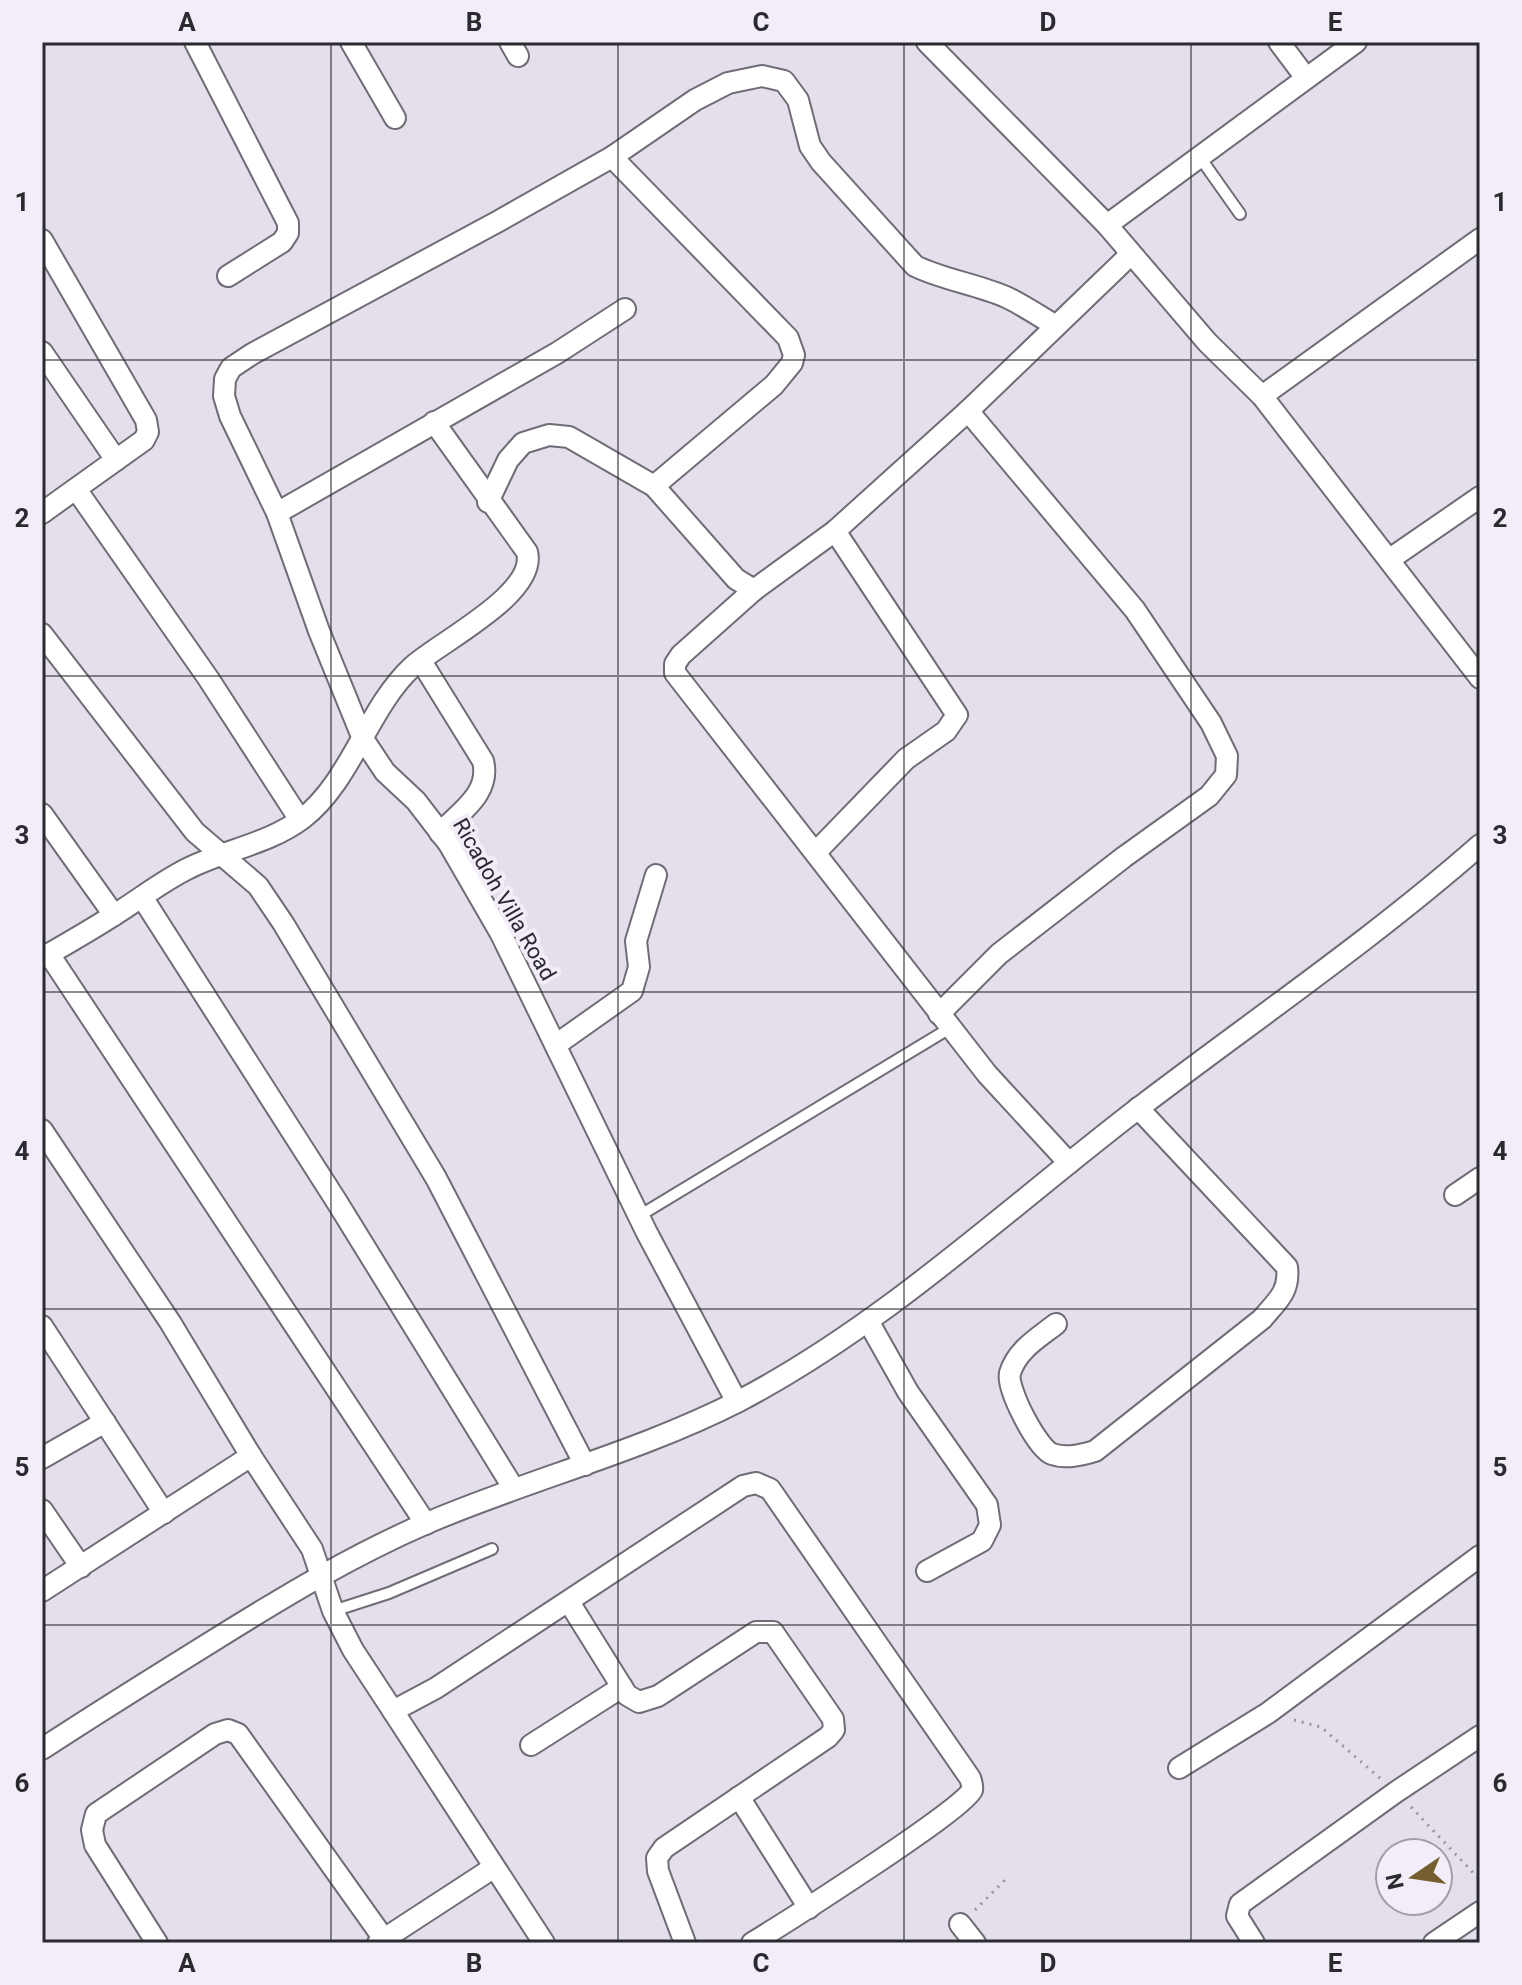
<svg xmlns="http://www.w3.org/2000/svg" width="1522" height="1985" viewBox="0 0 1522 1985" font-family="Roboto,sans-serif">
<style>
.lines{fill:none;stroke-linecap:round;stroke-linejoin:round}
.service-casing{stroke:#706c76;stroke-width:14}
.minor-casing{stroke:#706c76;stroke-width:24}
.path{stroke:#98959d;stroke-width:3;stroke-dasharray:2 6;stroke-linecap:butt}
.service{stroke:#fff;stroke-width:10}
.minor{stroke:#fff;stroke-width:20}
.grid{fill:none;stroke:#2b2a2e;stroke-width:2;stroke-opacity:0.55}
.labels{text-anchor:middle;stroke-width:8;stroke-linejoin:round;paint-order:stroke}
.street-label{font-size:22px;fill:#2b2a2e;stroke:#f2edf8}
.neatline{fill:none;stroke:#2b2a2e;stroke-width:3}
.grid-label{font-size:26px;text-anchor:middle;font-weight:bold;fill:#2b2a2e}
</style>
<rect width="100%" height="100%" fill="#e4dfeb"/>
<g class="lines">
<defs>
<g id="service">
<polyline points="1199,156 1240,214"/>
<polyline points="639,1216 950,1028"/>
<polyline points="333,1611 389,1593 492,1549"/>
</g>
<g id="minor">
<polyline points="195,42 288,223 288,233 282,242 228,276"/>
<polyline points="351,42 395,118"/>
<polyline points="510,42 518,56"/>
<polyline points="927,42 1107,225 1207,342 1262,396 1480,678"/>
<polyline points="1279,42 1306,78"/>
<polyline points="612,157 788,338 794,355 792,363 774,385 654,486"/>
<polyline points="1107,225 1356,42"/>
<polyline points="42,240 146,420 148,432 144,440 42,513"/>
<polyline points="42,352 116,460"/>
<polyline points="1262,396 1480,239"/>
<polyline points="76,489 208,678 300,820"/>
<polyline points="488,502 508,460 523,443 549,435 569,437 654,486 736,579 754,590"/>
<polyline points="277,513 557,353 625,309"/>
<polyline points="1390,559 1480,497"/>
<polyline points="42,634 195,832 258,886 283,923 436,1178 585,1465"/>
<path d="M421,661L483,761C491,793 461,811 440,833"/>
<polyline points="42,814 114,915"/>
<polyline points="816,852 906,759 946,731 957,715 835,531"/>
<polyline points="142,897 337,1202 514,1489"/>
<polyline points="49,954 426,1524"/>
<path d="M42,958C70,942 98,926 125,908C145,895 165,880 187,869C224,850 269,844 303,818C351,781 368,708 412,667C439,642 538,594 527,552L434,422"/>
<polyline points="939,1014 999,954 1124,857 1209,796 1226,775 1227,756 1211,723 1135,610 968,411"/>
<polyline points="557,1044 632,991 639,967 636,941 656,875"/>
<polyline points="42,1130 170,1322 251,1456 312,1549 333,1611 353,1650 393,1711"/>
<polyline points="1069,1163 987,1074 675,673 675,664 681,655 754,590 835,531 968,411 1130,255"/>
<polyline points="1455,1195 1480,1178"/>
<polyline points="868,1321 908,1392 987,1505 990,1525 982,1541 927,1571"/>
<path d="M1056,1324C1038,1338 1017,1350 1010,1373C1006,1388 1037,1448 1052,1454C1066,1459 1081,1455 1095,1451L1262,1319C1277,1301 1290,1292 1287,1267L1138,1108"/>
<polyline points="42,1326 164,1513"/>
<path d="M737,1402L647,1233L501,934L449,844L416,801L385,772L363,739L319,631L277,513L230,416L224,396L225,379L231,368L252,354L497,222L612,157L695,100L728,83L762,76L784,81L798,100L810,146L821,162L915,266C944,280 976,284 1006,297C1023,305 1039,316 1056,326"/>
<polyline points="42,1458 105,1422"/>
<polyline points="42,1510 81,1567"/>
<polyline points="42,1591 251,1456"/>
<polyline points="569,1602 627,1695 639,1702 658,1696 756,1632 773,1632 833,1719 834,1730 828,1737 664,1848 657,1858 658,1871 685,1943"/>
<polyline points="531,1745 622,1687"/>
<path d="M42,1749C100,1711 158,1675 216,1639C285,1596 353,1555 427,1523C530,1479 639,1452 739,1401C886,1324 1009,1207 1140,1107C1254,1020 1373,939 1480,845"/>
<polyline points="1179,1768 1268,1713 1480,1556"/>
<polyline points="739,1797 809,1908"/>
<polyline points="960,1924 975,1943"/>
<polyline points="384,1939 493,1868"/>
<polyline points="157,1943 95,1845 92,1830 96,1814 215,1734 228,1730 238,1734 384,1939 378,1943"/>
<path d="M544,1943L393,1711L436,1688L743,1486L756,1483L770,1489L970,1778C971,1781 973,1786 972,1790C966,1808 780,1926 752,1943"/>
<polyline points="1254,1943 1237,1916 1240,1904 1396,1792 1480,1736"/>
<polyline points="1434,1943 1480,1912"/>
</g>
</defs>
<use href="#service" class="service-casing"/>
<use href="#minor" class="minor-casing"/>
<g class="path">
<polyline points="1294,1720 1321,1727 1382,1780"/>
<polyline points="1411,1807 1480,1880"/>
<polyline points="975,1910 1007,1878"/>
</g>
<use href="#service" class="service"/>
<use href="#minor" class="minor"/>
</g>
<path class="grid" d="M331,42V1943M618,42V1943M904,42V1943M1191,42V1943M42,360H1480M42,676H1480M42,992H1480M42,1309H1480M42,1625H1480"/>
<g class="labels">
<g class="street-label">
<text transform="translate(505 899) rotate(60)" y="8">Ricadoh Villa Road</text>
</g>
</g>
<rect width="1522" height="1985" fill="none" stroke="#f2edf8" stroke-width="88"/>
<g transform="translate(1414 1877) rotate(257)"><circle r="38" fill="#f2edf8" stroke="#a29fa7" stroke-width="2"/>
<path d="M0-6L14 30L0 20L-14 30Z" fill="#765e2e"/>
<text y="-12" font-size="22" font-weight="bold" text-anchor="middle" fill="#2b2a2e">N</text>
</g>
<rect x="44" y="44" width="1434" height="1897" class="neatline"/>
<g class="grid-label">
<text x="187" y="31">A</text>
<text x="474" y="31">B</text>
<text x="761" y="31">C</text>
<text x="1048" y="31">D</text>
<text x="1335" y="31">E</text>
<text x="22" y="211">1</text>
<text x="1500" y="211">1</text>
<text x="22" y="527">2</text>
<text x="1500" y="527">2</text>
<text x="22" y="844">3</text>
<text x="1500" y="844">3</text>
<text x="22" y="1160">4</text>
<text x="1500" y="1160">4</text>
<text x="22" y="1476">5</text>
<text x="1500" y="1476">5</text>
<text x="22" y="1792">6</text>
<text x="1500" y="1792">6</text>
<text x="187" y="1972">A</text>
<text x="474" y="1972">B</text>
<text x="761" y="1972">C</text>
<text x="1048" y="1972">D</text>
<text x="1335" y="1972">E</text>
</g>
</svg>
